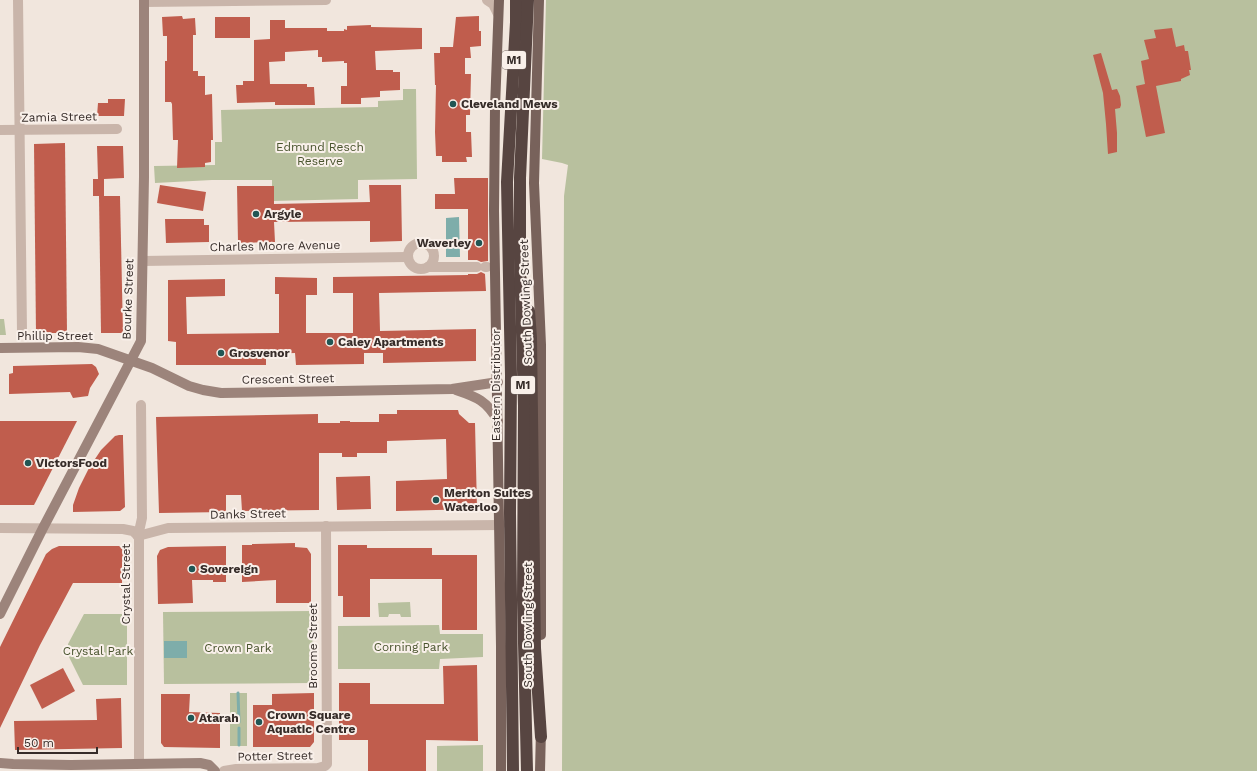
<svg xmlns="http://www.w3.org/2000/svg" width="1257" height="771" viewBox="0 0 1257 771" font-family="'Work Sans',sans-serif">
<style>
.green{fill:#b8c09e}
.water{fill:#7eadaa}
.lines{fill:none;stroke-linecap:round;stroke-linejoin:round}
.stream{stroke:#7eadaa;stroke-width:3}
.building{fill:#c05d4d}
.street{stroke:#c9b5aa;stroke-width:10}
.secondary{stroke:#9c847b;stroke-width:10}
.primary{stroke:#78625b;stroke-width:10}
.highway{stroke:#574541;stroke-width:12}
.poi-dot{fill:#215654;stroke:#f9f0ea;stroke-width:1.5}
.labels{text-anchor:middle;stroke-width:4;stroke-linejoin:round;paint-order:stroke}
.shield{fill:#f9f0ea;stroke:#706763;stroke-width:1}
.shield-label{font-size:11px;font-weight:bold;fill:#362c29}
.poi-label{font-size:12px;font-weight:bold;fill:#362c29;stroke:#f9f0ea;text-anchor:start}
.street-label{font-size:12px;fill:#362c29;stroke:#f9f0ea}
.park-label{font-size:12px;fill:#49542e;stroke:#f9f0ea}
</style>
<rect width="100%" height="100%" fill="#f1e6dd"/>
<g class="green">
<polygon points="546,0 1257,0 1257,771 562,771 564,196 568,165 562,163 542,159"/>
<polygon points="403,89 416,89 417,179 358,180 358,199 272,201 272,180 212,180 155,183 154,166 215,165 215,142 222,142 221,110 378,107 378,101 403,100"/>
<polygon points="0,319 4,319 6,335 0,335"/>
<polygon points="410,602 411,617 401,617 400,614 389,614 388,617 379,617 378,603"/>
<polygon points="312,611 313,683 164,684 163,612"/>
<polygon points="84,614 127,614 127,685 83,685 69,657 68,644"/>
<polygon points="439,625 440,634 483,634 483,657 440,659 439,669 338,669 338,626"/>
<rect x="230" y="693" width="17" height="53"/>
<polygon points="483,745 483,771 437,771 437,746"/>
</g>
<g class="water">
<polygon points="459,217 460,257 446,257 446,218"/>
<rect x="164" y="641" width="23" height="17"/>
</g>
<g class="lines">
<g class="stream">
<polyline points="238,693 239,722"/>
<polyline points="239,745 239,728"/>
</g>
</g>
<g class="building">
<polygon points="182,16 183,19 195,18 196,35 193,35 193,71 198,71 198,76 205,76 205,95 212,94 213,140 211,140 211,162 205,163 205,167 177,168 178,140 173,140 172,104 171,102 165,102 165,61 167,61 167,36 163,36 162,17"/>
<polygon points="479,16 479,31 481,31 481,46 470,47 471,58 465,58 465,74 471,74 470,115 466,115 466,132 471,132 472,157 466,157 467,162 442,162 442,156 436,156 435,132 436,85 435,85 434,53 440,53 440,47 453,47 456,17"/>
<rect x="215" y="17" width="35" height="21"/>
<polygon points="270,20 285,20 285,28 327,28 327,31 344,31 344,29 347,30 347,26 371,25 371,27 422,28 422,49 375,51 376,70 393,70 393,72 400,72 400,90 380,91 380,97 361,98 361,104 341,104 341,86 347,86 347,63 344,63 344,61 322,62 322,57 318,57 318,50 285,52 285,61 269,62 270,84 307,84 307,87 314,87 315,105 275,105 275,102 237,103 236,85 243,85 243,81 254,81 254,40 270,39"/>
<polygon points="1172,28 1176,47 1184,45 1185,51 1188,51 1191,70 1189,70 1190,75 1181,79 1181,81 1156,86 1165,133 1146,137 1136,86 1145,84 1141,61 1149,59 1144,40 1156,38 1154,30"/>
<polygon points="1101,53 1112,90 1117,89 1120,96 1121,105 1120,108 1115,109 1117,133 1117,152 1108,154 1106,124 1103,93 1093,55"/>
<polygon points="108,99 125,99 124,116 97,116 98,103 108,103"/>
<polygon points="65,143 67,333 36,333 34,144"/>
<polygon points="97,146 123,146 124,178 104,179 104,196 93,196 93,179 98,179"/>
<polygon points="454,178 488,178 488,261 481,262 477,260 468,260 468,209 435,209 435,194 455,194"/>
<polygon points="160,185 206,192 203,211 157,203"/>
<polygon points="369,185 401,185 402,241 370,242 370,221 274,222 275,242 238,243 237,186 274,186 274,204 320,203 370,202"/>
<polygon points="99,196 120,196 123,333 101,333"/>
<polygon points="165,219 204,219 204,225 209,225 209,242 166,243"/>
<polygon points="481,272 485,274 486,291 379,293 380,331 476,329 476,361 383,363 383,353 364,353 364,364 296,365 295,353 266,354 266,365 176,365 176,342 168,341 168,280 225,279 225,296 186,297 187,334 279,333 279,294 275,294 275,277 317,278 317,295 306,295 306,333 353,333 353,293 333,293 333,277 468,275 468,274 477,274"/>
<polygon points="92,364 96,367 99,374 90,388 88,396 73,398 70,392 9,394 9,374 13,373 13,366"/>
<polygon points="397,410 458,410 459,414 469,423 475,423 477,509 396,511 396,481 447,479 446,439 387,441 387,453 357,453 357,457 342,457 342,453 319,453 319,510 242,511 241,495 226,495 226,512 159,513 156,417 318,414 318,423 340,423 340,421 350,421 350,422 379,422 379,414 397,414"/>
<polygon points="0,421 77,421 34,505 0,505"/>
<polygon points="119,435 123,435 123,439 125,507 120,511 73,512 73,505 79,488 89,468 101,450 115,436"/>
<polygon points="370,476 371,509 337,510 336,477"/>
<polygon points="295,543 295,547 307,548 311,554 311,603 276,603 276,580 242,582 242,545 252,545 252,544"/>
<polygon points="338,545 367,545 367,548 432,548 432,555 477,555 477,630 442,630 442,579 370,579 370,617 343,617 343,596 338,596"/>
<polygon points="59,546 119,546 123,549 122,583 73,583 40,645 0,728 0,647 46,554 52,549"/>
<polygon points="226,546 226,582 213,582 213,580 192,580 193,603 158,604 157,556 160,550 168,547"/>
<polygon points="477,665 478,741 426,740 426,771 368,771 368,740 339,740 339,683 370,683 370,704 444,704 443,666"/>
<polygon points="63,668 75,691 42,709 30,685"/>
<polygon points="314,693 314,742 310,747 253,747 253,705 272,705 272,694"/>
<polygon points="161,694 190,694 189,712 220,713 220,748 164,747 161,743"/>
<polygon points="121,698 122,748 15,750 14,721 97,720 96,699"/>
</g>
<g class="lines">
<g class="street">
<polyline points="18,0 22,332"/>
<polyline points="487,0 493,4 498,14"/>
<polyline points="144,2 326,0"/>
<polyline points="0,130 117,129"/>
<circle cx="421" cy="256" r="13"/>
<polyline points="143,261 407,257"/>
<polyline points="428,267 477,267"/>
<polyline points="485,267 487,267"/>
<polyline points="0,528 123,529 133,531 138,536"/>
<polyline points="138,536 168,528 500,525"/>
<polyline points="139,763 139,539 138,536 142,518 141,405"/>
<polyline points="224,771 236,769 318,768 325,766 327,764 326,526"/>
</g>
<g class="secondary">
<polyline points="0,348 78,347 98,349 152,368 189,386 203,390 221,393 452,389 498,382"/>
<path d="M456,390C477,397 487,401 498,421"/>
<polyline points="0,614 43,528 141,341 144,177 144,0"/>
<polyline points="0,763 13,764 71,765 200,763 209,765 215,771"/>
</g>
<g class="primary">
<polyline points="499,0 495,108 494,211 501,646 501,771"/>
<polyline points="539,0 534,183 541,345 541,635"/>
<polyline points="540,771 541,729"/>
</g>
<g class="highway">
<polyline points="529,311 531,338 535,648 541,737"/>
<polyline points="513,771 510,513 511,375 507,182 516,22 516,0"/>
<polyline points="527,771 523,600 524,406 520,258 520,178 528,0"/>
</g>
</g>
<g class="poi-dot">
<circle cx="453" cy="104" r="4"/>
<circle cx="256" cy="214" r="4"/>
<circle cx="479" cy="243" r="4"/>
<circle cx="330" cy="342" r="4"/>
<circle cx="221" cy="353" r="4"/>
<circle cx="28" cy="463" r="4"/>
<circle cx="436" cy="500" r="4"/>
<circle cx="192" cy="569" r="4"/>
<circle cx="191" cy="718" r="4"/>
<circle cx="259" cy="722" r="4"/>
</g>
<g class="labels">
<g class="shield">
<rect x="502" y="51" width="24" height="18" rx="3"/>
<rect x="511" y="376" width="24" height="18" rx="3"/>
</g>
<g class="shield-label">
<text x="514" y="64">M1</text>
<text x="523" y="389">M1</text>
</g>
<g class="poi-label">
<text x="461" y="108">Cleveland Mews</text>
<text x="264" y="218">Argyle</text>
<text x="471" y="247" text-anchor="end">Waverley</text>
<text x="338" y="346">Caley Apartments</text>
<text x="229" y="357">Grosvenor</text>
<text x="36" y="467">VictorsFood</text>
<text x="444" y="497">Meriton Suites<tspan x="444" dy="14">Waterloo</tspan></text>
<text x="200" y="573">Sovereign</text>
<text x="267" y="719">Crown Square<tspan x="267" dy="14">Aquatic Centre</tspan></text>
<text x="199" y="722">Atarah</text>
</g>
<g class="street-label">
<text transform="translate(59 117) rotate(-1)" y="4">Zamia Street</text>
<text transform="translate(275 246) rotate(-1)" y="4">Charles Moore Avenue</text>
<text transform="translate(128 299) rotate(-88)" y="4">Bourke Street</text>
<text transform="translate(526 302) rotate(-92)" y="4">South Dowling Street</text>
<text x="55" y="340">Phillip Street</text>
<text transform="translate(288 379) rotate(-1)" y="4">Crescent Street</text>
<text transform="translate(496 385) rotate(-90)" y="4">Eastern Distributor</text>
<text transform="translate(248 514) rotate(-1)" y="4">Danks Street</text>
<text transform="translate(126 584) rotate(-90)" y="4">Crystal Street</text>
<text transform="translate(528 625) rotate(-90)" y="4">South Dowling Street</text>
<text transform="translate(313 646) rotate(-90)" y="4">Broome Street</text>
<text transform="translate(275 756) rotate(-1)" y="4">Potter Street</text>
</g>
<g class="park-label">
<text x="320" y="151">Edmund Resch<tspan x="320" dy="14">Reserve</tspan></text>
<text x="411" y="651">Corning Park</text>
<text x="238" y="652">Crown Park</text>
<text x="98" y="655">Crystal Park</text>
</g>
</g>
<path d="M18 747v6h79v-6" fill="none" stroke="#362c29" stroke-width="2"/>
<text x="24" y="747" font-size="12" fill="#362c29" stroke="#f9f0ea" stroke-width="3" paint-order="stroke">50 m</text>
</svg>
